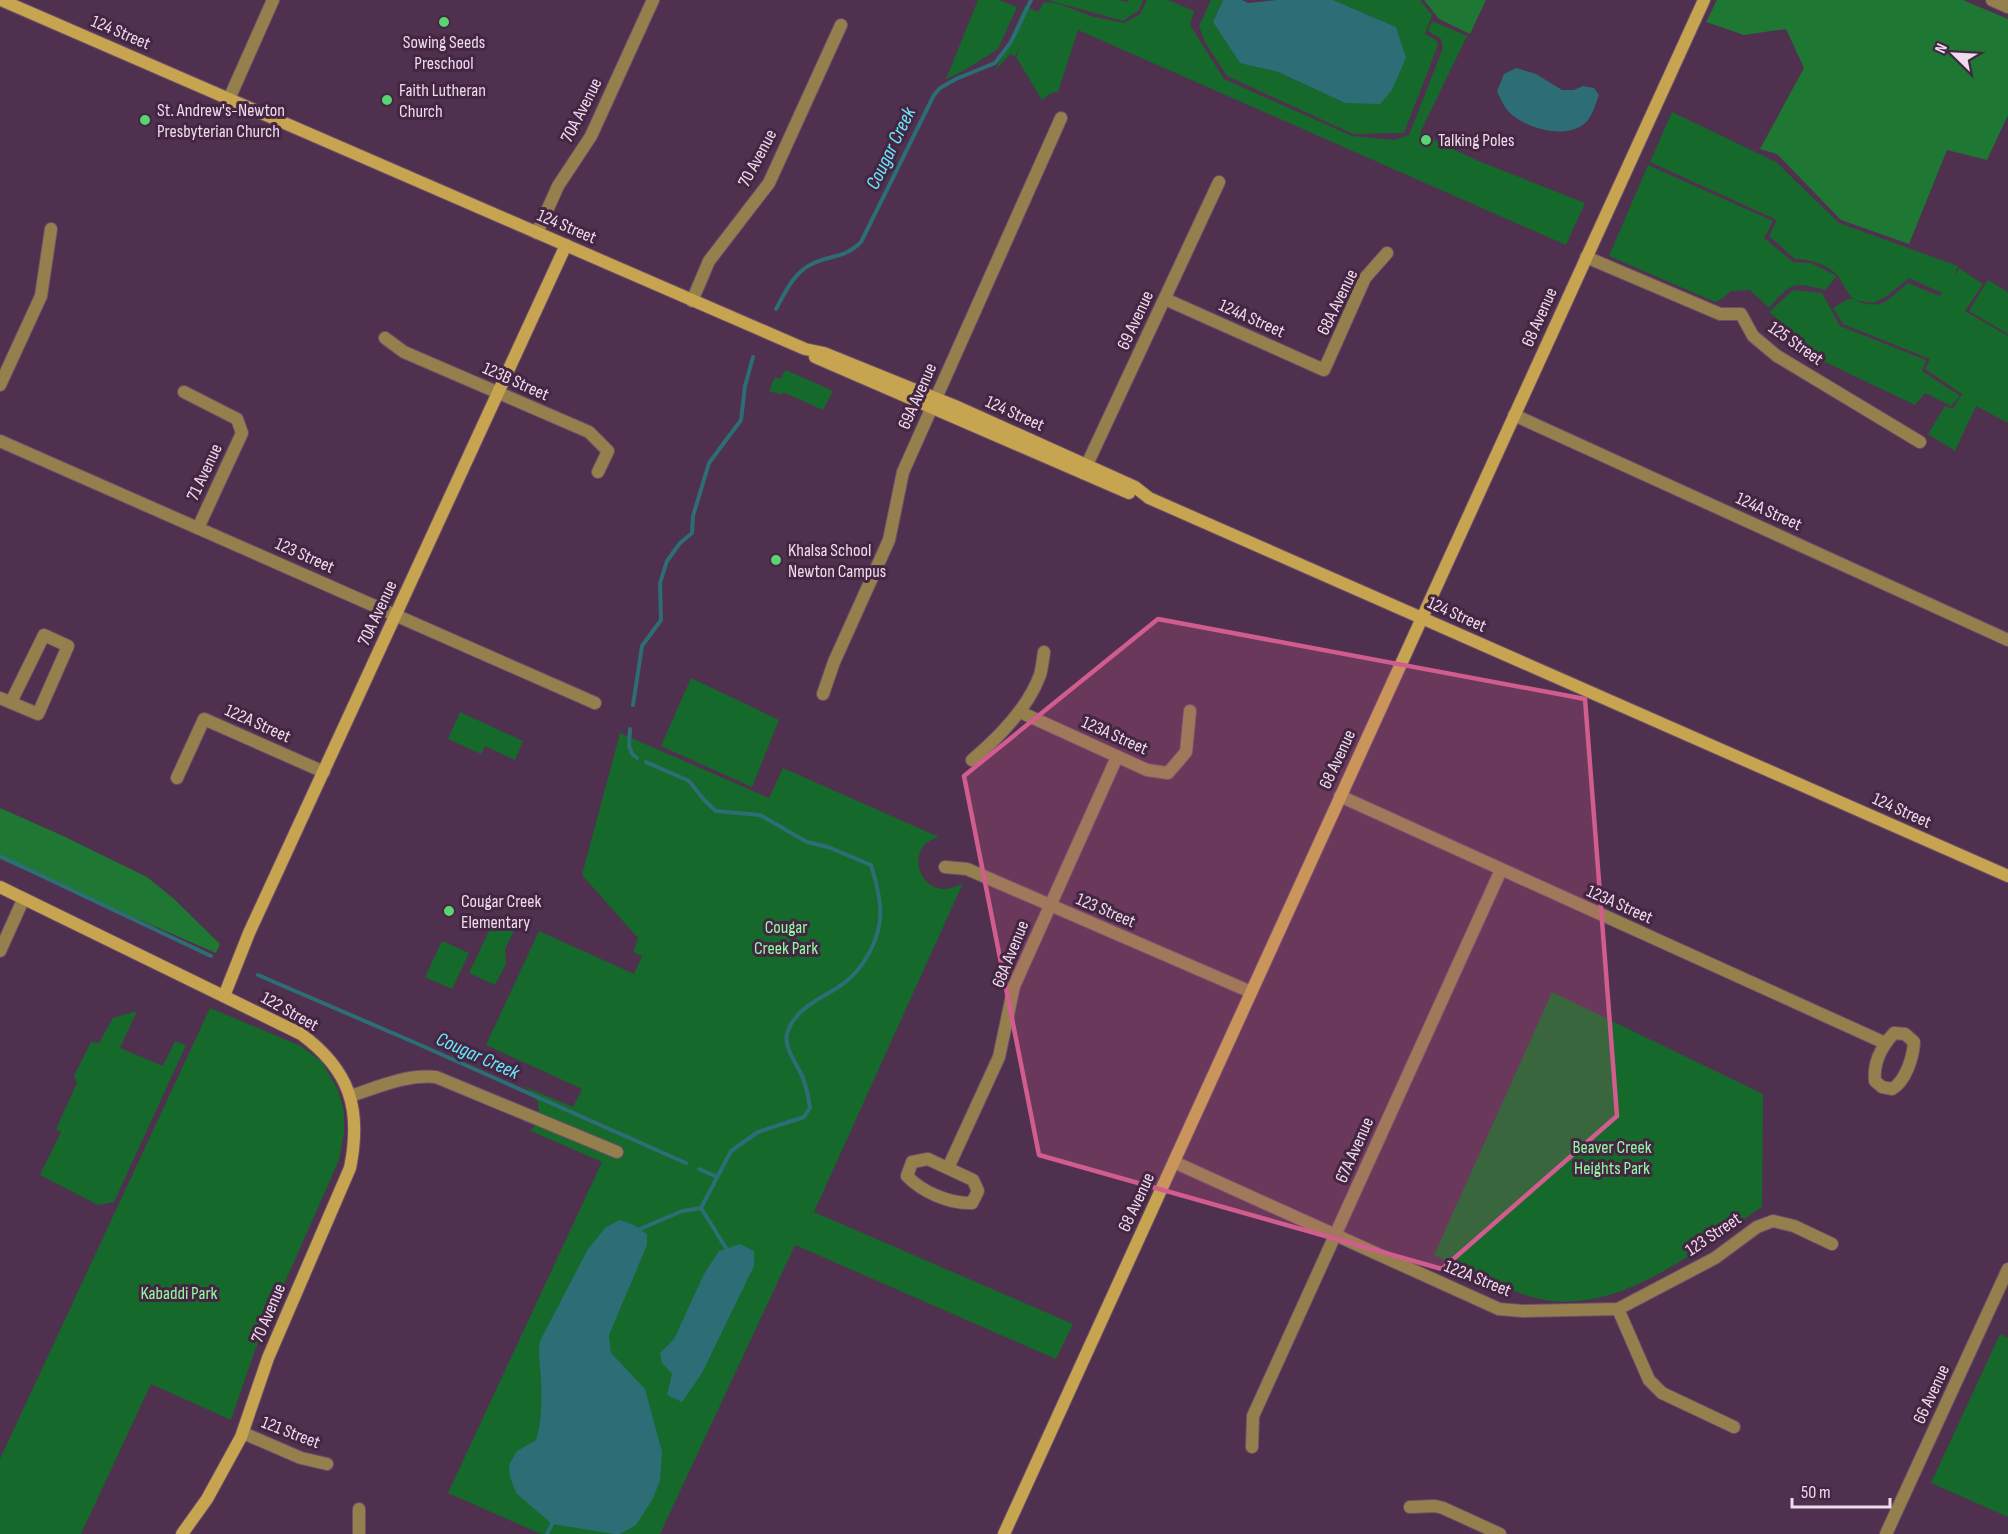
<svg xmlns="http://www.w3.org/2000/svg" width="2008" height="1534" viewBox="0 0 2008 1534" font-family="'Sofia Sans Condensed',sans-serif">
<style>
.green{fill:#15692b;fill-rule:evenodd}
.forest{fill:#1e7733}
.water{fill:#2d6d76}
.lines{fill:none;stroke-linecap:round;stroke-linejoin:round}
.stream{stroke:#2d6d76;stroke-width:4}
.street-casing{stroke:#6c4f6b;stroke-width:14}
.secondary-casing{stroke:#6c4f6b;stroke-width:14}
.street{stroke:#95804d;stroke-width:12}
.secondary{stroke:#c7a44f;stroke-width:12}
.marked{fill:#d15c8e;fill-opacity:0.2;stroke:#d15c8e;stroke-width:4.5;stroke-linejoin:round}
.poi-dot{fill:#58d570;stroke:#442643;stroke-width:2}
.labels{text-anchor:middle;stroke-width:6;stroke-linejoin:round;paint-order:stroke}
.street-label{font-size:18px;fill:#eedbed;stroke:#442643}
.poi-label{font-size:18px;fill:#eedbed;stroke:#442643;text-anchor:start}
.park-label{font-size:18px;fill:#92faa0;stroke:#442643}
.water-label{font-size:20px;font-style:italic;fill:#67eafb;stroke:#442643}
</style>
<rect width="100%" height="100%" fill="#4f304e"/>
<g class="green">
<polygon points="978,0 999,0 1017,7 998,49 965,70 946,79"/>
<polygon points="1048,0 1118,0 1126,2 1129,0 1143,0 1139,10 1123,21"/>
<polygon points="1147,0 1168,0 1194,11 1190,25 1224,79 1352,136 1394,140 1409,135 1443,48 1441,39 1428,31 1432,21 1467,36 1420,133 1476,160 1585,203 1566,245 1078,30 1058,92 1051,93 1042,100 1016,57 1022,43 1015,56 1010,54 995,71 1025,6 1038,12 1044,2 1056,3 1094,17 1124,23 1140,14"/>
<polygon points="1211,0 1223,0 1213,22 1240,62 1278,72 1345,103 1396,27 1333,0 1420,0 1432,15 1425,34 1436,40 1438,45 1404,133 1353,134 1227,76 1206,44 1199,26"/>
<path d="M1672,112L1776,162L1839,223L1958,266L1954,276L1959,268L1983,284L1965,311L2008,336V423L1976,406L1955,451L1928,434L1945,406L1953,409L1962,394L1925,369L1930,359L1843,324L1833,308L1848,299H1853C1846,291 1843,283 1838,276C1830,265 1807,258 1795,259L1769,236L1777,220L1650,162ZM1909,278L1942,293L1939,296L1908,283C1886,301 1883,311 1853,300L1874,303L1887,296Z"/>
<path d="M1648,165L1773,221L1764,238L1793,262L1811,263L1837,276L1825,290C1793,282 1791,282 1769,308L1750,290L1731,291L1722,299L1715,302L1609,256Z"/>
<polygon points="1988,280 2008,292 2008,334 1969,311"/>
<polygon points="1793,290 1822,293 1840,326 1926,360 1922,371 1960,396 1951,406 1925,393 1915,405 1823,361 1795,341 1794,333 1769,312"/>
<polygon points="786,370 833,391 823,410 783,392 782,395 769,391 775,377 780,379"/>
<polygon points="691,678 779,720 752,787 661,746"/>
<polygon points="460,712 523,741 515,760 485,746 481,754 448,739"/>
<path d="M620,733L769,798L783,768L939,837C900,846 921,908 963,883L814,1212L1073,1324L1056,1359L795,1245L660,1534H541L448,1493L602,1162L531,1131C543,1114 542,1097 523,1086L573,1107L582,1089L486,1045L539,931L634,974L642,956L633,952L638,938L582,875Z"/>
<polygon points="509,915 520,919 505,949 506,964 495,985 469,973 489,931"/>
<polygon points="442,941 469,953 452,989 425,977"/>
<path d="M1552,992L1763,1094L1762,1207C1699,1248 1619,1316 1540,1299C1507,1292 1466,1269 1434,1255Z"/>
<polygon points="210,1008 301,1046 322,1062 338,1090 344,1111 344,1133 339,1160 255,1350 231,1420 151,1384 81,1534 0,1534 0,1459"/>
<polygon points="137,1011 120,1048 163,1066 175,1041 186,1045 114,1202 98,1205 40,1175 61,1132 56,1129 77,1083 74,1076 91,1042 99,1043 113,1018"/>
<polygon points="2000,1334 2008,1338 2008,1517 1931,1483"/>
</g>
<g class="forest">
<polygon points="1424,0 1486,0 1470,34 1439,19"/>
<polygon points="1717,0 1963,0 2008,19 2008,115 1987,160 1947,150 1909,244 1841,220 1777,154 1760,149 1804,68 1786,29 1744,35 1706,22"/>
<polygon points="0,808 61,835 147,877 174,899 220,944 216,953 0,859"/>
</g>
<g class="water">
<polygon points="1223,0 1242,0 1248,3 1276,0 1333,0 1396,27 1406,58 1392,90 1380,104 1345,103 1278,72 1240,63 1213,22"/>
<path d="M1516,68L1536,74L1562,90H1574L1583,86L1594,88L1599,95C1595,105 1592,118 1584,124C1564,140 1525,128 1509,112C1504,107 1500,98 1497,91L1504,74Z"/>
<path d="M620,1220L634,1225L647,1234V1245L609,1335L611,1353L645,1389L662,1452L660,1481L652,1500L636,1525L620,1534H614L552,1524L516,1493L510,1477L509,1465L517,1451L536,1440C542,1421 542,1399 541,1379C540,1365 538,1355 540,1341L588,1249L606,1227Z"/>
<polygon points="740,1244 754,1251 754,1266 702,1373 682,1402 667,1395 672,1374 662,1363 660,1353 674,1339 704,1274 719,1251"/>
</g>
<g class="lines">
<g class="stream">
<path d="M776,309C785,293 793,274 810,265C829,254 843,260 861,242L934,95L940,88L956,79L995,63L1011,42L1031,0"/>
<polyline points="633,705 642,646 661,620 660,583 667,561 680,543 692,533 693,516 709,463 741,420 745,386 753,357"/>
<polyline points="630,729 629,746 632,754 637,758"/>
<path d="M646,762L689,781L705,801L716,811L760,815L807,842L828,847L871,865C875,878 879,892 880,906C883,937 863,972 837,988C817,1000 794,1010 787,1034C783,1049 800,1067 804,1081C807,1090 809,1099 810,1108L804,1117L758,1132L731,1151L701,1208L726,1248"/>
<polyline points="0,856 211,956"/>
<polyline points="258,975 418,1044 686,1163"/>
<polyline points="699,1169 715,1176"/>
<polyline points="640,1229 682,1211 701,1208"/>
<polyline points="547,1534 552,1524"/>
</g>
<defs>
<g id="street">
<polyline points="1992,0 2008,7"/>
<polyline points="229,99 273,0"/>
<polyline points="537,233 558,186 591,136 653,0"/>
<polyline points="1586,257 1720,314 1741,314 1753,336 1777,356 1920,442"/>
<polyline points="1165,299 1324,370 1365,278 1387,253"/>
<polyline points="692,301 709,261 769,183 841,25"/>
<polyline points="385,338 404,352 589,432 608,451 598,472"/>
<polyline points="0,385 41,296 51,229"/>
<polyline points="184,392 237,419 242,433 198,528"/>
<polyline points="1514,415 2008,640"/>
<polyline points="0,441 595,703"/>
<polyline points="1083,473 1219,182"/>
<polyline points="823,694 834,662 889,540 903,472 1061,118"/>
<polyline points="0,698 38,714 68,646 44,635 11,702"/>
<polyline points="1020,712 1147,770 1168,773 1186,752 1190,711"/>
<path d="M972,760C998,738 1028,708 1040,675C1042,668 1043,659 1044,652"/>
<polyline points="177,778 204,719 324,772"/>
<polyline points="1340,796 1885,1043"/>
<polyline points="945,867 967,869 1251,992"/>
<polyline points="0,951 23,900"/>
<path d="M1894,1033L1905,1034L1914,1042C1913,1057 1906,1081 1892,1089L1882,1087L1875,1081C1873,1063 1882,1046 1894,1033Z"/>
<path d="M350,1096C379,1087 406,1074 436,1077L617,1152"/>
<path d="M928,1159L973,1180L978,1191L972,1203C950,1204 922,1192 907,1176L912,1162Z"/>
<polyline points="1174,1162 1499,1309 1523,1311 1618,1309 1715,1258 1757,1227 1773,1221 1794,1226 1832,1244"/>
<polyline points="948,1168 999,1057 1014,986 1117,757"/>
<polyline points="1618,1309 1649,1380 1662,1393 1734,1427"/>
<polyline points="243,1433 301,1458 327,1464"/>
<polyline points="1252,1447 1253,1416 1501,870"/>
<polyline points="1410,1507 1435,1506 1443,1508 1500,1534"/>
<polyline points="359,1534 359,1509"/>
<polyline points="1886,1534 2008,1269"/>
</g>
<g id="secondary">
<polyline points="1,0 805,349 824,353 955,406 1135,487 1149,498 2008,876"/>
<polyline points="815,357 1129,493"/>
<path d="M0,887L301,1034C350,1070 362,1109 350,1168L268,1358L241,1437L207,1499L182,1534"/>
<polyline points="224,996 249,933 566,245"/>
<polyline points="1004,1534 1704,0"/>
</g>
</defs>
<use href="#street" class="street-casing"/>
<use href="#secondary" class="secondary-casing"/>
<use href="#street" class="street"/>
<use href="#secondary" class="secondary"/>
</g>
<path class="marked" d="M1158,619L1585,699L1617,1116L1442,1269L1039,1155L964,776Z"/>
<g class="poi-dot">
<circle cx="444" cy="22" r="6"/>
<circle cx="387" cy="100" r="6"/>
<circle cx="145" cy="120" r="6"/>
<circle cx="1426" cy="140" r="6"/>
<circle cx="776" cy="560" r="6"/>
<circle cx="449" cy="911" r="6"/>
</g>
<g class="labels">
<g class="street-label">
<text transform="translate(121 32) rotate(23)" y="6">124 Street</text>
<text transform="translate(581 110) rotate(-63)" y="6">70A Avenue</text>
<text transform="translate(757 158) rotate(-62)" y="6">70 Avenue</text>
<text transform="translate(567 226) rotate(23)" y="6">124 Street</text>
<text transform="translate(1337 302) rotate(-64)" y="6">68A Avenue</text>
<text transform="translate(1539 317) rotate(-66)" y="6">68 Avenue</text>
<text transform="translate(1252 318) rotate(24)" y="6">124A Street</text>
<text transform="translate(1135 320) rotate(-65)" y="6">69 Avenue</text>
<text transform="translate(1796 343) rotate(35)" y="6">125 Street</text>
<text transform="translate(516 381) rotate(24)" y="6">123B Street</text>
<text transform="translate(917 396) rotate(-66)" y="6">69A Avenue</text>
<text transform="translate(1015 413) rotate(24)" y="6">124 Street</text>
<text transform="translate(204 472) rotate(-65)" y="6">71 Avenue</text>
<text transform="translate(1769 511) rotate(24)" y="6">124A Street</text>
<text transform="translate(305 555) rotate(24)" y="6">123 Street</text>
<text transform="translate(377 613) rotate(-65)" y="6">70A Avenue</text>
<text transform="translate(1457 614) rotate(24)" y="6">124 Street</text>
<text transform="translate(258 723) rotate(24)" y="6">122A Street</text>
<text transform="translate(1115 735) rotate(24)" y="6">123A Street</text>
<text transform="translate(1337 759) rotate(-65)" y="6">68 Avenue</text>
<text transform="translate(1902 810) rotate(24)" y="6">124 Street</text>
<text transform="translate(1620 904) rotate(24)" y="6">123A Street</text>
<text transform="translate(1106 910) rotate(23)" y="6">123 Street</text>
<text transform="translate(1010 954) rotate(-68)" y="6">68A Avenue</text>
<text transform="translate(290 1011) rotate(29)" y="6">122 Street</text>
<text transform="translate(1354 1150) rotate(-66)" y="6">67A Avenue</text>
<text transform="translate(1136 1202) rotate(-65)" y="6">68 Avenue</text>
<text transform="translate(1713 1234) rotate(-34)" y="6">123 Street</text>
<text transform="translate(1478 1278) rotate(22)" y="6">122A Street</text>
<text transform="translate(268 1313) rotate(-67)" y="6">70 Avenue</text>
<text transform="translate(1931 1394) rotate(-65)" y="6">66 Avenue</text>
<text transform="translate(291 1432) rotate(21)" y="6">121 Street</text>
</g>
<g class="poi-label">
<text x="444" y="48" text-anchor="middle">Sowing Seeds<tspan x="444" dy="21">Preschool</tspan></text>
<text x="399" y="96">Faith Lutheran<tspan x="399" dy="21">Church</tspan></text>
<text x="157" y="116">St. Andrew's-Newton<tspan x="157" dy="21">Presbyterian Church</tspan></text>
<text x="1438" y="146">Talking Poles</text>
<text x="788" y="556">Khalsa School<tspan x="788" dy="21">Newton Campus</tspan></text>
<text x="461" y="907">Cougar Creek<tspan x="461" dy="21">Elementary</tspan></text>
</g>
<g class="park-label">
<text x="786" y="933">Cougar<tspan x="786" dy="21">Creek Park</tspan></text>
<text x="1612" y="1153">Beaver Creek<tspan x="1612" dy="21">Heights Park</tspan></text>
<text x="179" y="1299">Kabaddi Park</text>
</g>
<g class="water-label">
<text transform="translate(890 148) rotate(-64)" y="7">Cougar Creek</text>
<text transform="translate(478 1055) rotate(24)" y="7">Cougar Creek</text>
</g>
</g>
<g transform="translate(1954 54) rotate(294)" stroke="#442643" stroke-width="4.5" paint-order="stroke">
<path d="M0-4.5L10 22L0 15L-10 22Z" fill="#eedbed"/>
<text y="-9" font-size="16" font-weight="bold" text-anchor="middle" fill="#eedbed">N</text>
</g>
<path d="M1792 1498v9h98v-9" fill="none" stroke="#eedbed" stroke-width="3"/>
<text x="1801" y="1498" font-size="18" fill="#eedbed" stroke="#442643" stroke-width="4.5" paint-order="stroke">50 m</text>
</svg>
